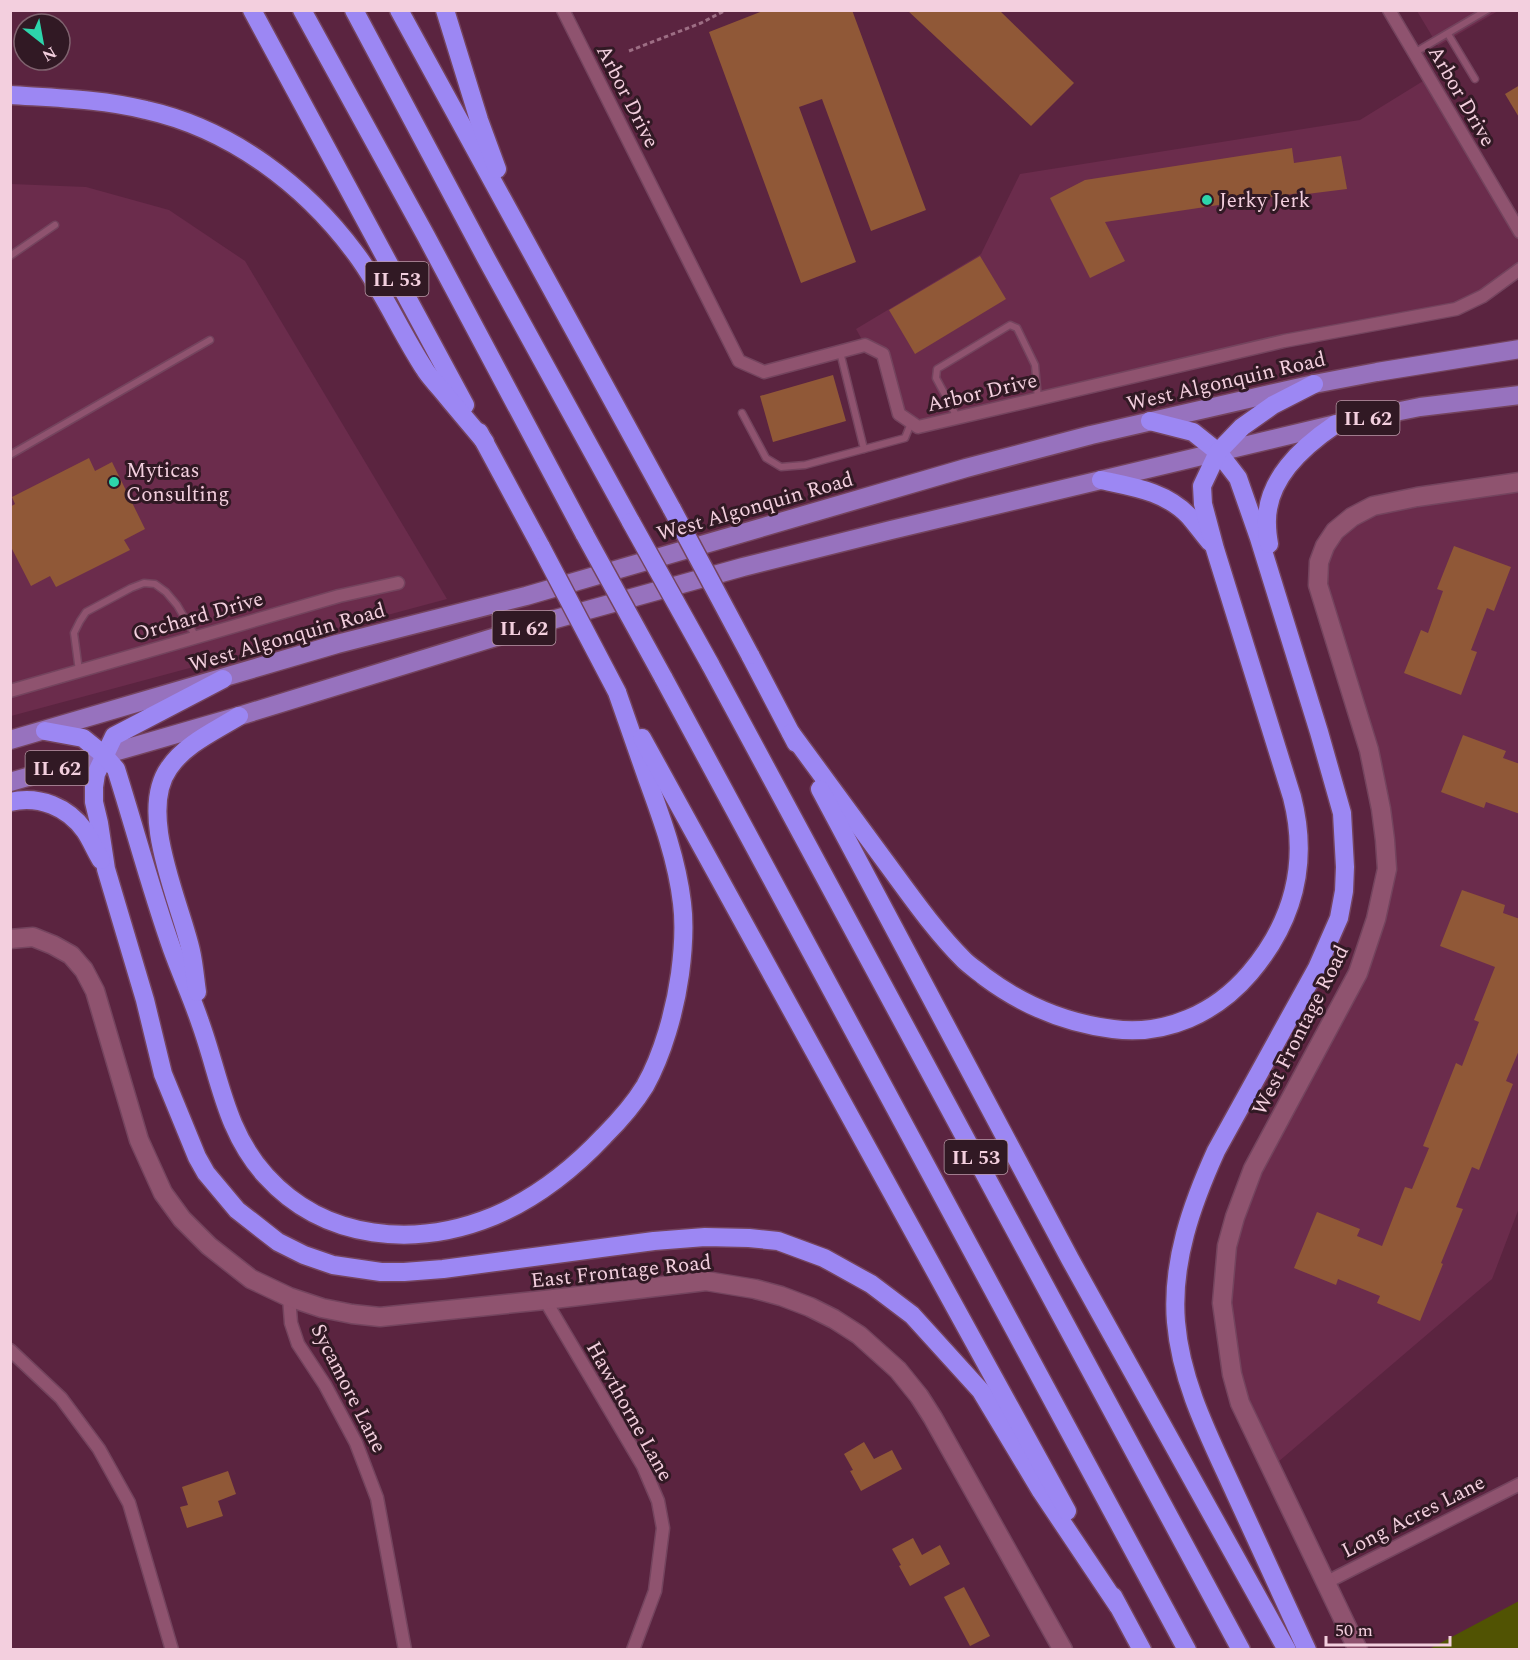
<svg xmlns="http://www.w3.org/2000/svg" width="1530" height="1660" viewBox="0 0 1530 1660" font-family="Spectral,serif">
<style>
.built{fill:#6b2c4c}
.green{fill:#515303}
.building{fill:#905837}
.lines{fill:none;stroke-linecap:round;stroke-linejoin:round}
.lane-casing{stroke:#74445e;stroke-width:9}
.street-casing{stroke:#74445e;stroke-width:15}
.secondary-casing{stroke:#74445e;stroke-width:21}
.primary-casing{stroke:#74445e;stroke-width:21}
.highway-casing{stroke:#74445e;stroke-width:21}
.path{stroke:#9d6e84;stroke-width:3;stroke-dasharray:4.5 3;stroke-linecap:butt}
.lane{stroke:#8f536f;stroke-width:6}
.street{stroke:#8f536f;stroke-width:12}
.secondary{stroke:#8f536f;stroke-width:18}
.primary{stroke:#9772be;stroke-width:18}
.highway{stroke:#9c87f3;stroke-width:18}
.highway-bridge-casing{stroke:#74445e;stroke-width:21;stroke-linecap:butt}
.highway-bridge{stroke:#9c87f3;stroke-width:18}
.poi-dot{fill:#2dd5ab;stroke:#311924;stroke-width:2}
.labels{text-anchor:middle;stroke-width:6;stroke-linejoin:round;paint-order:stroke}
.shield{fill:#311924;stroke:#b998a6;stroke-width:1.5}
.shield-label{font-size:20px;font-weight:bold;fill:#f3cfde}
.street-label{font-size:21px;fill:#f3cfde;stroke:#311924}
.poi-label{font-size:21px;fill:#f3cfde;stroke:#311924;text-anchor:start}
</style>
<rect width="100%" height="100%" fill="#5b2440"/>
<g class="built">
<polygon points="1417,11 1498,11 1438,46"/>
<polygon points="1428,78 1519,232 1519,269 1456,309 918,427 899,414 883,354 865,345 856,329 981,254 1020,174 1360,120"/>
<polygon points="11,184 86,187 169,210 245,261 447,599 11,716"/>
<polygon points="1519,482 1519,1208 1492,1279 1271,1468 1228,1350 1235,1217 1358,973 1387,869 1319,562 1352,517"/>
</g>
<polygon class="green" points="1519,1601 1519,1649 1432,1649 1431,1648"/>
<g class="building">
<polygon points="765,10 852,10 926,210 871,231 822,99 799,107 856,262 801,283 709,32"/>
<polygon points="907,10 999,10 1074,83 1031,126"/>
<polygon points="1520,85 1520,119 1505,94"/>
<polygon points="1292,148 1294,163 1341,156 1347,189 1299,195 1299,193 1105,222 1125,261 1090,278 1050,198 1085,180"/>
<polygon points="980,256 1006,299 915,354 889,310"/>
<polygon points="833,375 846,421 773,442 760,396"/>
<polygon points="89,458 95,471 112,462 145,529 124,540 130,550 56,587 50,576 31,586 10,545 10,507 15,504 12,497"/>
<polygon points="1454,546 1511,567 1494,611 1487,608 1471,650 1477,652 1461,695 1404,673 1421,630 1428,633 1443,591 1437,589"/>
<polygon points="1463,735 1506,751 1503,758 1520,764 1520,814 1486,802 1484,808 1441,792"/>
<polygon points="1462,890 1505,905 1503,913 1520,919 1520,1048 1506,1081 1513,1084 1479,1170 1472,1167 1456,1207 1463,1209 1441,1263 1443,1264 1420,1321 1377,1303 1380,1296 1338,1279 1336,1285 1294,1268 1317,1212 1360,1229 1357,1236 1382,1246 1405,1187 1412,1189 1429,1148 1423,1146 1456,1063 1462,1066 1479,1022 1474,1020 1495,967 1440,946"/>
<polygon points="864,1442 874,1459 892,1450 902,1469 861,1491 850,1471 853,1470 844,1454"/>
<polygon points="228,1471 236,1494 218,1501 223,1516 187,1528 180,1507 188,1505 182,1487"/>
<polygon points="913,1538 922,1555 940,1545 950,1564 910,1586 899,1566 901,1565 892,1549"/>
<polygon points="964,1587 990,1636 970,1646 944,1597"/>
</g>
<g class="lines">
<defs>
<g id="lane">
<polyline points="1448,34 1475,79"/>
<polyline points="1414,53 1487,10"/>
<polyline points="10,256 55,225"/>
<polyline points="840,352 864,449"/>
<polyline points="742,413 766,458 781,467 805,465 905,438 911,423"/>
<polyline points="957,417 936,378 937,369 1010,325 1017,328 1035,365 1038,399"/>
<polyline points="10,455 210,340"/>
<polyline points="79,671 74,633 80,621 86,612 131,588 144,583 155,584 166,592 177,605 196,637"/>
</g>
<g id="street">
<polyline points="563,10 739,361 764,372 865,345 883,354 899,414 918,427 1284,341 1456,309 1483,296 1520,269"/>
<polyline points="1389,10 1520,232"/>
<polyline points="10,691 339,596 398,583"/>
<polyline points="289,1297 291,1323 298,1344 325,1385 356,1443 377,1498 405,1650"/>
<polyline points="545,1300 643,1466 658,1501 663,1528 655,1591 633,1650"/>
<polyline points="10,1350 61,1398 99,1449 129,1503 172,1650"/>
<polyline points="1325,1583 1520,1484"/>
</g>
<g id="secondary">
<polyline points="10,939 33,937 53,945 71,955 84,970 95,991 139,1140 163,1193 182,1219 209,1246 251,1279 289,1297 322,1308 352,1314 380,1317 545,1300 706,1281 755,1289 781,1296 810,1307 834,1319 859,1335 898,1370 919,1396 933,1418 1063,1650"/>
<polyline points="1358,1650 1240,1403 1232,1374 1222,1303 1227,1246 1235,1217 1253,1169 1358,973 1376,919 1387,869 1385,840 1381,809 1369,750 1318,585 1319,562 1325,546 1335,531 1352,517 1373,506 1417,497 1520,482"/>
</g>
<g id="primary">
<polyline points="10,740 337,644 526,596 966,468 1091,435 1314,384 1377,372 1520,349"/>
<polyline points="10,782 239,716 541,623 743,567 891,530 1336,424 1420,407 1520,395"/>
</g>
<g id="highway">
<polyline points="252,10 465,405"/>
<polyline points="302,10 426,236 585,535"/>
<polyline points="354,10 486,258 631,522"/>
<polyline points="399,10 672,509"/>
<polyline points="445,10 479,120 497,169"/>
<path d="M10,95C56,98 102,99 146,110C231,129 305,185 356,254C382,289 400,331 424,368C429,377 437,384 444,393C457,409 471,425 485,442"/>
<path d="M1150,421L1193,432L1218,452L1238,478L1259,538L1319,732L1342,813L1345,867L1344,891L1339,918L1317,968L1216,1151C1192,1204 1171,1262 1176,1322C1181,1383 1210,1438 1235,1493C1259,1545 1283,1597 1307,1650"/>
<polyline points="479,432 541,547"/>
<path d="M1101,480C1133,487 1165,491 1189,516C1196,524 1203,534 1210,542"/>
<path d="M1269,544C1268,538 1267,531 1267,525C1265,480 1302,447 1336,424"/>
<polyline points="750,655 796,743"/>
<polyline points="710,664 1241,1650"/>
<polyline points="663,677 1187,1650"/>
<polyline points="223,679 114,736 96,774 94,787 94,802 99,823 106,869 145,1000 163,1074 197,1157 206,1173 237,1210 278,1242 304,1255 333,1265 381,1272 404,1272 443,1269 654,1241 705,1237 749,1238 778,1241 824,1258 871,1284 912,1315 981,1391 1041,1491 1118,1606"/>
<path d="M45,731L83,738L104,755L116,769C135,829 151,890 172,949C181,974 192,998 200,1022C220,1077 225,1131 266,1176C325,1241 416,1248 494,1216C536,1198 573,1169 604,1136C619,1121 634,1104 645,1086C663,1054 675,1010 680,974C683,951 685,926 682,903C677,860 662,819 647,778C637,750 627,721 617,692"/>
<path d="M791,733C821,774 852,816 882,857C908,892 933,929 964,960C970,966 978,971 985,977C1024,1006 1065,1023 1113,1029C1166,1036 1216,1013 1250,973C1294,921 1309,863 1292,797L1215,549L1203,504L1202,486L1218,452L1242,427L1273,405L1314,384"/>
<polyline points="642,738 1067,1511"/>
<polyline points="820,789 1070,1259 1287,1650"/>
<path d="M10,802C39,795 68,807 85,831C91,840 95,850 101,860"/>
<path d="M197,992C195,978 194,964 191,951C180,902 137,813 169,768C185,744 215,731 239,716"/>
<polyline points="1113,1596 1142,1650"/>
</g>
</defs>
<use href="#lane" class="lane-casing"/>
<use href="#street" class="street-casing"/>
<use href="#secondary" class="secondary-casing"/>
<use href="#primary" class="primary-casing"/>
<use href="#highway" class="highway-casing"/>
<polyline class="path" points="629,51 701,23 726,10"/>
<use href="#lane" class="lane"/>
<use href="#street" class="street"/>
<use href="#secondary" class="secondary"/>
<use href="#primary" class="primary"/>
<use href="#highway" class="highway"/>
<defs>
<g id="highway-bridge">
<polyline points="672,509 750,655"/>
<polyline points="631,522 710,664"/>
<polyline points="585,535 663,677"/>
<polyline points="541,547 617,692"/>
</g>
</defs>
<use href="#highway-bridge" class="highway-bridge-casing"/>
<use href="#highway-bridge" class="highway-bridge"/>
</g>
<g class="poi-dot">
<circle cx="1207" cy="200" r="6"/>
<circle cx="114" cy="482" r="6"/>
</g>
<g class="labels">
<g class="shield">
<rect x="365.5" y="262" width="63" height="34" rx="4.5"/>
<rect x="1336.5" y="401" width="63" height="34" rx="4.5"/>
<rect x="492.5" y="611" width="63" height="34" rx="4.5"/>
<rect x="25.5" y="751" width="63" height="34" rx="4.5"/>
<rect x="944.5" y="1140" width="63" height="34" rx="4.5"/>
</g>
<g class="shield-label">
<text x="397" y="286">IL 53</text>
<text x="1368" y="425">IL 62</text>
<text x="524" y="635">IL 62</text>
<text x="57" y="775">IL 62</text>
<text x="976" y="1164">IL 53</text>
</g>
<g class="street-label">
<text transform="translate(628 96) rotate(63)" y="7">Arbor Drive</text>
<text transform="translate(1462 96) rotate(60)" y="7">Arbor Drive</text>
<text transform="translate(1226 381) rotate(-13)" y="7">West Algonquin Road</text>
<text transform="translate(982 392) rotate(-13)" y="7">Arbor Drive</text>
<text transform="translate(755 506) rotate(-16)" y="7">West Algonquin Road</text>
<text transform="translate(198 616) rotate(-16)" y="7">Orchard Drive</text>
<text transform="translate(287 637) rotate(-16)" y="7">West Algonquin Road</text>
<text transform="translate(1300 1030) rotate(-63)" y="7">West Frontage Road</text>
<text transform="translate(621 1271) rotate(-6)" y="7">East Frontage Road</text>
<text transform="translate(349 1388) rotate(63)" y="7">Sycamore Lane</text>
<text transform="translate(630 1411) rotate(61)" y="7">Hawthorne Lane</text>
<text transform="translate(1413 1516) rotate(-27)" y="7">Long Acres Lane</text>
</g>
<g class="poi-label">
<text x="1219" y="207">Jerky Jerk</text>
<text x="126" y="477">Myticas<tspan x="126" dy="24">Consulting</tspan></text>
</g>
</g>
<rect width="1530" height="1660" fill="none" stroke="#f3cfde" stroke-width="24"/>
<g transform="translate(42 42) rotate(149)"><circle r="28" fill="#311924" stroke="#7f626e" stroke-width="1.5"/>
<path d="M0-4.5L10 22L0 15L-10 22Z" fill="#2dd5ab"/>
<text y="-9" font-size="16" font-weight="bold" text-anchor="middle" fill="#f3cfde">N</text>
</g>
<path d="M1326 1636v9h124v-9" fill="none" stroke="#f3cfde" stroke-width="3"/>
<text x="1335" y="1636" font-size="18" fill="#f3cfde" stroke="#311924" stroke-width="4.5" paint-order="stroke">50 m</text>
</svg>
